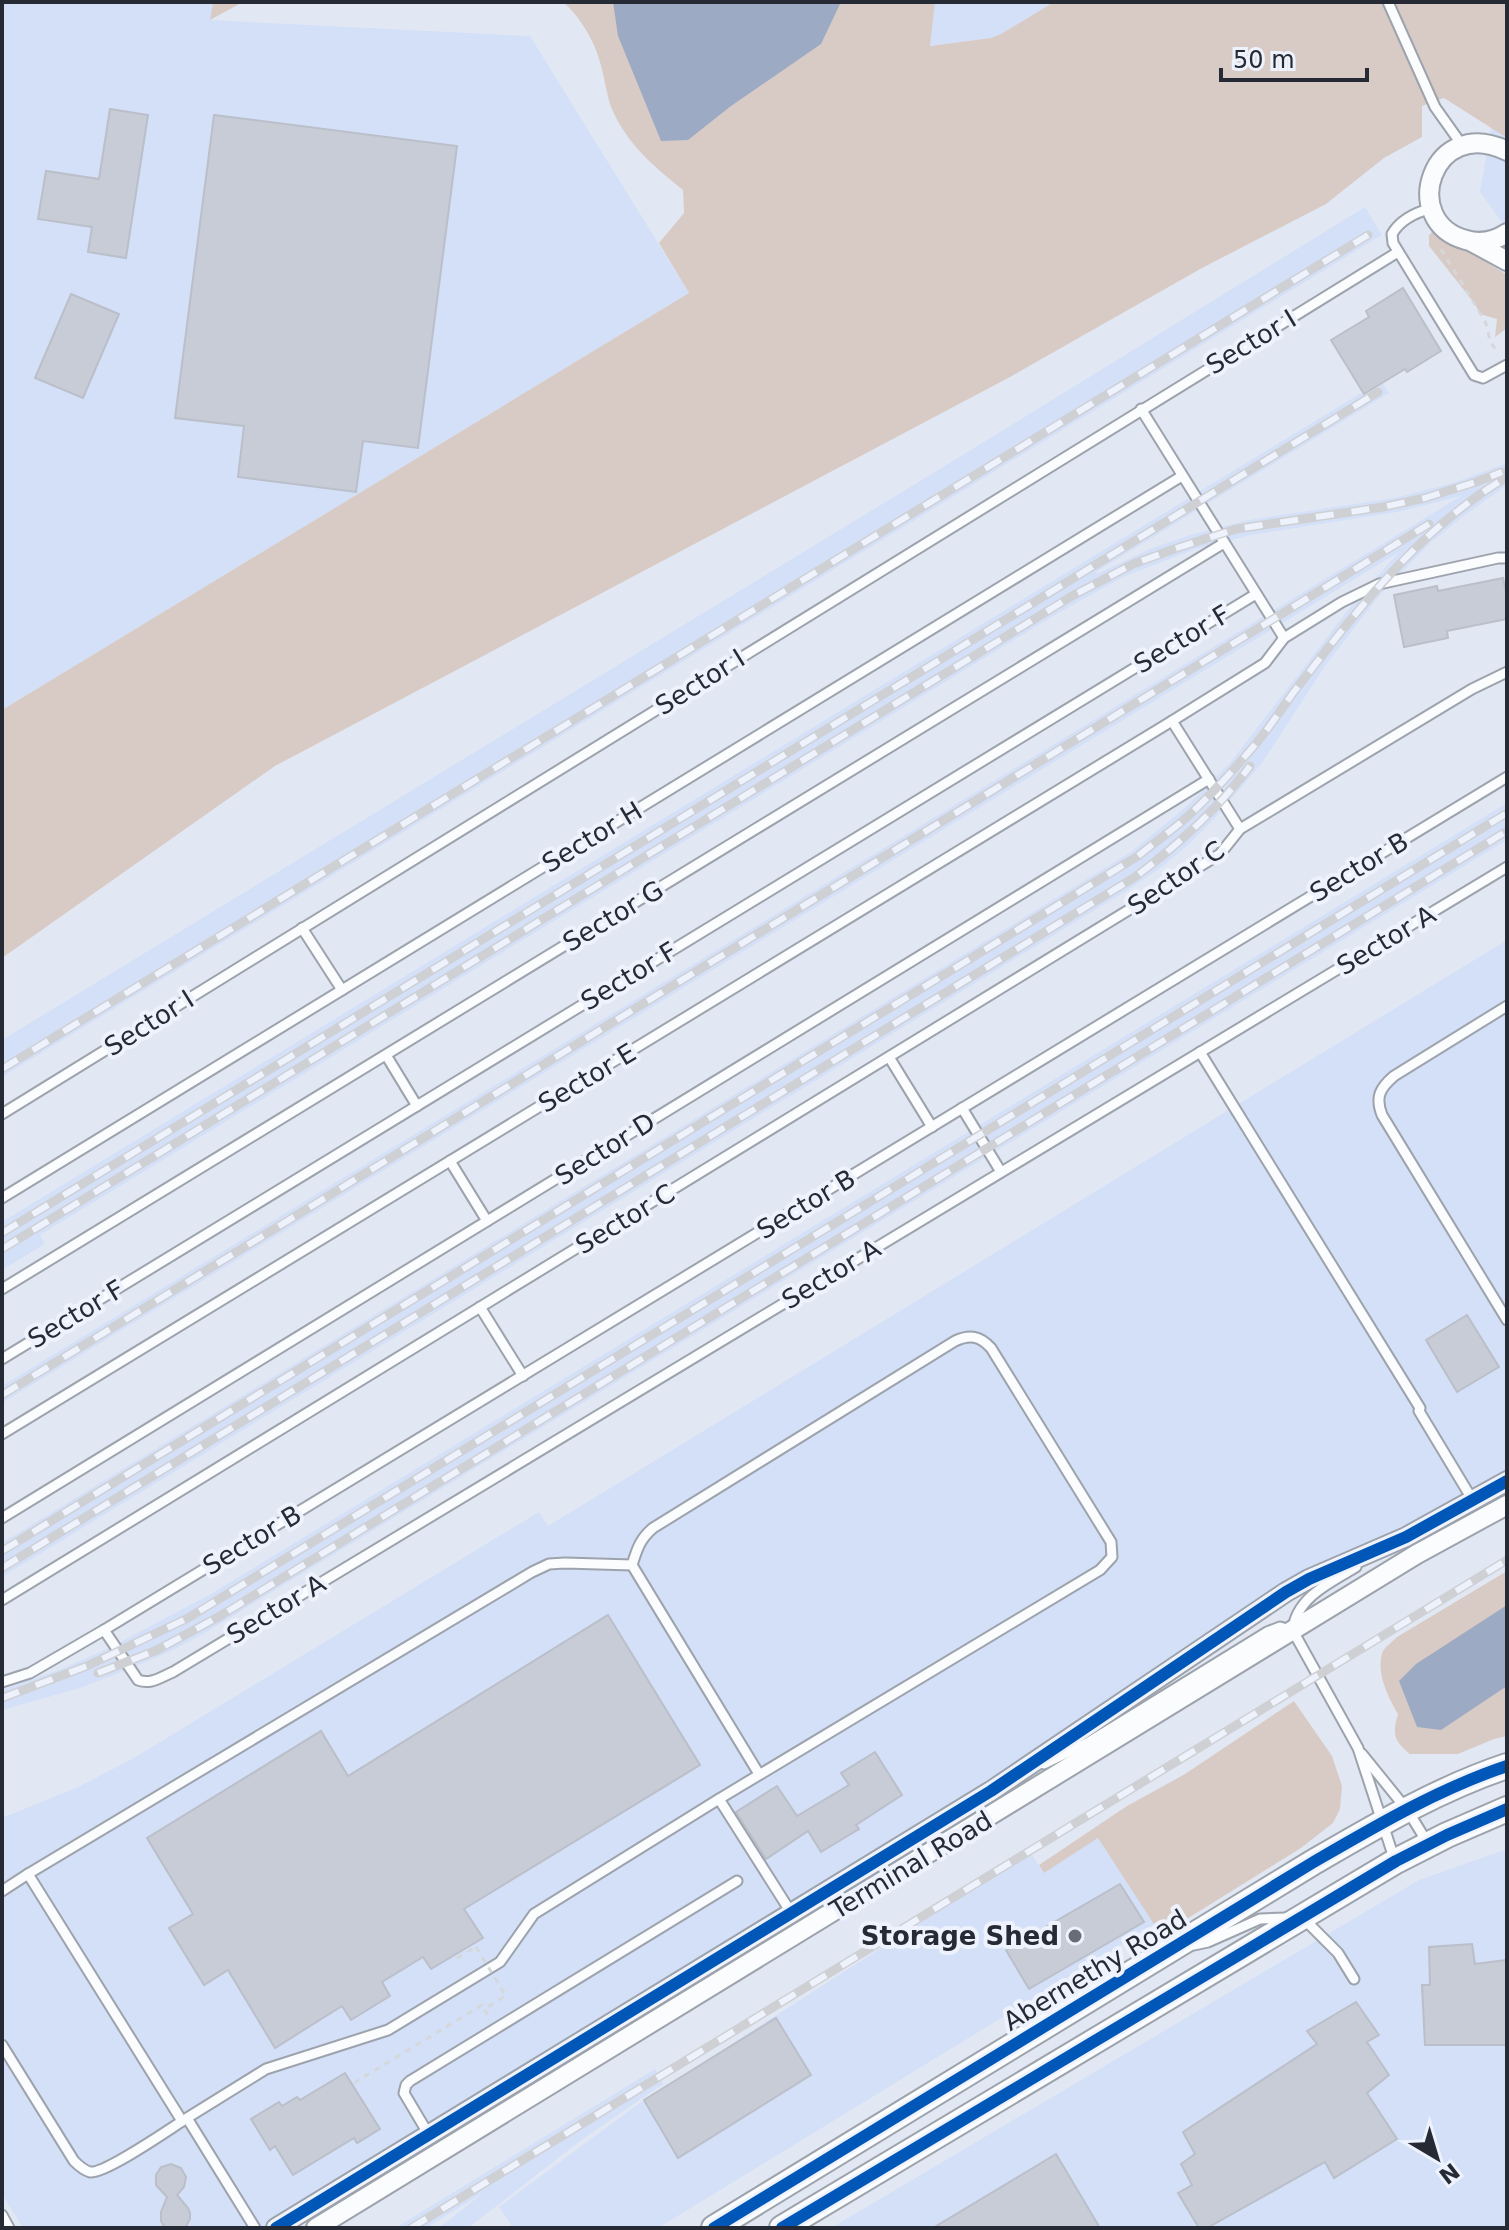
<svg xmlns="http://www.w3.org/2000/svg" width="1509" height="2230" viewBox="0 0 1509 2230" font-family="'DejaVu Sans',sans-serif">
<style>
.built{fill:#d4e0f7}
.green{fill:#d8cbc6}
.water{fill:#9daac4}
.building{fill:#c7ccd6;stroke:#babfc9;stroke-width:2}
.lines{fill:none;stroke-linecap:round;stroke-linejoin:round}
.service-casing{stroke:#9da3ac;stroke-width:13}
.minor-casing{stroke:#9da3ac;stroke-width:22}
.secondary-casing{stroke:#9da3ac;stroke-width:28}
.path{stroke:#d5d8db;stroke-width:3;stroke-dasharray:6 6;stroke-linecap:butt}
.service{stroke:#fbfcfd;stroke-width:9}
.minor{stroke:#fbfcfd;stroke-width:18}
.secondary{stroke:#fbfcfd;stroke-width:24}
.rail-casing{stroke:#ced0d4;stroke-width:9}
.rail{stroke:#edf2fd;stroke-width:6;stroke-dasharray:18;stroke-linecap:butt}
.path-bridge{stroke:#d5d8db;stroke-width:3;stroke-dasharray:6 6;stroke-linecap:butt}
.cycleway-casing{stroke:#edf2fd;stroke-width:17}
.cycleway{stroke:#0057b8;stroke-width:12}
.poi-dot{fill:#676c77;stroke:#edf2fd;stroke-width:3}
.labels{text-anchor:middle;stroke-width:8;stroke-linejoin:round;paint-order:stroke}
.street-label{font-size:26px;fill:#252a34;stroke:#edf2fd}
.poi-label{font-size:26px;font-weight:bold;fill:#252a34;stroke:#edf2fd;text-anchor:end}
</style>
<rect width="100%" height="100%" fill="#e2e8f3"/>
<g class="built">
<polygon points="2,2 213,2 211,20 530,36 689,293 2,710"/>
<polygon points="935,2 1054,2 1001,34 991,38 929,46"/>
<polygon points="1507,39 1507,229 1480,192"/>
<polygon points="1365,207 1382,235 2,1077 2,1040 966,453"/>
<polygon points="1383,384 1389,393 1096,572 1097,574 1150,549 1190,535 1249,520 1394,498 1453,483 1507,463 1507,485 1461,518 1430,543 1379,596 1325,666 1262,763 1214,819 1189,844 1163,866 1131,888 2,1577 2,1543 1131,852 1187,806 1230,763 1355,601 1399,552 2,1403 2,1386 1461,496 1397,512 1251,535 1195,549 1123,577 1058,613 40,1235 45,1244 2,1270 2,1222 1361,393 1364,396"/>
<polygon points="1507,803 1507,840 203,1634 167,1653 124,1671 80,1688 2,1710 2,1690 64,1668 109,1648 211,1594"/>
<polygon points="1507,940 1507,1476 1436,1513 1270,1593 980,1788 261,2228 23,2228 2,2194 2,1818 78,1787 132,1759 539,1512 548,1526"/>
<polygon points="1098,1837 1155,1924 658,2228 513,2228 499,2207 640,2103 1030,1852 1044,1873"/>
<polygon points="1507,1849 1507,2228 831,2228 1419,1880"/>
<polygon points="655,2069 663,2084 584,2138 468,2228 439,2228 483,2193 426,2228 395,2228"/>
</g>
<g class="green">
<polygon points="213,2 243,2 210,20"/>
<path d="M563,2H935L930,46L991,38L1001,34L1054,2H1507V138L1444,98L1422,106V137L1384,158L1326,204L1202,268L1010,377L275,766L2,958V710L689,293L659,243L684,213L683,190C653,166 626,143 611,107C606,92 604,74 599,59C593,38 579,16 563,2Z"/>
<polygon points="1433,231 1444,236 1507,275 1507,328 1495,337 1497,319 1480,314 1475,304 1429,246 1429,235"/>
<path d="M1507,1571V1736L1494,1739L1458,1754H1410C1394,1741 1392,1734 1398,1714C1388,1697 1375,1671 1383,1651C1386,1646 1393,1641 1397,1637Z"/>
<polygon points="1294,1701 1332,1756 1342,1786 1340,1809 1333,1823 1301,1848 1161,1935 1098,1838 1044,1873 1039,1865 1127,1806 1185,1774"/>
</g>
<g class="water">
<polygon points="613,2 841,2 821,44 731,106 688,140 661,141 618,36"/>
<polygon points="1507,1605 1507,1686 1441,1730 1417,1727 1399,1681 1416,1664"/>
</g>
<g class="building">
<polygon points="110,109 148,115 126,258 88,252 92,227 38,219 46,171 99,179"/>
<polygon points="214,115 457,146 418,448 363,441 356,492 238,477 244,426 175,418"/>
<polygon points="1403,288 1441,351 1407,372 1405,369 1364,394 1331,340 1369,317 1366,311"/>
<polygon points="71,294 119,314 83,398 35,378"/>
<polygon points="1503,578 1507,597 1507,619 1447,631 1448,638 1404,647 1394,595 1437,586 1438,591"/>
<polygon points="1467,1315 1499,1367 1457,1392 1426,1340"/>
<polygon points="608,1615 700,1765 464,1909 483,1938 431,1969 423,1957 382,1982 390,1996 351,2020 342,2006 275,2048 228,1970 204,1985 169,1928 193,1914 147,1838 321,1731 348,1776"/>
<polygon points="875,1752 902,1795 856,1825 859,1829 821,1852 808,1831 766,1859 736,1812 777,1786 797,1816 849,1785 841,1773"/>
<polygon points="1120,1884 1144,1922 1029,1989 1006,1950"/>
<polygon points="1472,1944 1475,1964 1507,1960 1507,2045 1425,2045 1422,1985 1430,1985 1429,1947"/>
<polygon points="1356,2002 1379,2035 1367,2042 1389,2075 1367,2093 1397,2139 1334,2178 1325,2162 1207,2228 1199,2228 1178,2193 1192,2185 1181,2164 1195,2154 1183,2132 1317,2044 1307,2031"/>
<polygon points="776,2018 811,2075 678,2158 644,2100"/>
<polygon points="345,2073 380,2129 357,2143 354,2138 293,2175 275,2146 270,2150 251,2119 279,2102 282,2106 297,2097 300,2100"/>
<polygon points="1056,2154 1100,2228 933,2228"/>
<polygon points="171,2164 181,2168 186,2177 184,2187 177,2195 188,2208 190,2213 190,2219 185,2228 165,2228 161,2221 161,2212 167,2197 156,2185 156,2175 161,2167"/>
</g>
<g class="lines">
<defs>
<g id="service">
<polyline points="1388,2 1435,107 1462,145"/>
<path d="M1432,208C1417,212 1400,220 1392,234L1393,243L1474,375L1483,378L1507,365"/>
<polyline points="1141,409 1284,638"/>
<polyline points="1240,829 1172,721 1265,663 1284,638 1342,602 1379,584 1498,558 1507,558"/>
<polyline points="302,928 342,990"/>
<path d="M1507,1006L1394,1076C1380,1088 1375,1097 1382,1115L1507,1320"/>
<polyline points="1200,1052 1420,1408 1419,1411 1472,1499"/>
<polyline points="386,1055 417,1106"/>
<polyline points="889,1057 932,1127"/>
<polyline points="962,1108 1001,1172"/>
<polyline points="2,1114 1398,252"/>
<polyline points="450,1161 487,1221"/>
<polyline points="2,1198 1182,476"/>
<polyline points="2,1289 1224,543"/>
<polyline points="480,1307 523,1376"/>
<polyline points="2,1359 1256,594"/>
<polyline points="2,1434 1172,721"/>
<polyline points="2,1518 1209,779"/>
<path d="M632,1565C637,1549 640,1539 653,1528L955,1341C970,1334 980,1336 991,1348L1111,1542L1112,1557L1100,1570L719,1799"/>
<polyline points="2,1600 1220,854 1240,829 1472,689 1507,672"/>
<polyline points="104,1630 1507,777"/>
<polyline points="1293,1631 1358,1748 1394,1858"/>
<path d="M2,1682L30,1673L104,1630L138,1680C151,1685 161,1677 173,1672L1507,867"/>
<polyline points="1362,1754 1408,1811 1427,1842"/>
<path d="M1044,1764L1087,1743L1267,1632L1280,1627L1293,1631C1295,1598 1331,1582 1356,1567"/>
<polyline points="28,1874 532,1572 549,1564 565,1563 632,1565 759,1774"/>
<polyline points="2,1891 28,1874 182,2121"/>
<polyline points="1304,1919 1338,1953 1354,1979"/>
<polyline points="1194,1945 1208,1942 1260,1919 1286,1918"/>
<path d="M2,2045L74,2161C78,2165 83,2170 90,2172C105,2174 168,2130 184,2120"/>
<polyline points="429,2135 404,2093 406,2085 410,2081 737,1881"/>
<polyline points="2,2215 9,2228"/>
<polyline points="255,2228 187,2118 266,2069 388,2030 500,1962 534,1914 719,1799 792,1914"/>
</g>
<g id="minor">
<path d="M1507,151C1432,114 1398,222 1466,240C1480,244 1495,241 1507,233"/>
<polyline points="1472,242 1507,261"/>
<polyline points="276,2228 991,1791 1286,1592 1309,1579 1406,1537 1507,1481"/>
<polyline points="316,2228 1417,1554 1507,1505"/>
</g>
<g id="secondary">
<path d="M714,2228L1312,1863C1374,1827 1438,1789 1507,1766"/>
<polyline points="782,2228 1396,1861 1447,1835 1507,1809"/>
</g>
</defs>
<use href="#service" class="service-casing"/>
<use href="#minor" class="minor-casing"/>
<use href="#secondary" class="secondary-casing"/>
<g class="path">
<path d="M1441,249L1485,321C1490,333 1487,344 1499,351"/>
<polyline points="457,1958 476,1947"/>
<polyline points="488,2015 484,2009 502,1998"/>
<polyline points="354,2083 482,2005 484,2009"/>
</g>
<use href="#service" class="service"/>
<use href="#minor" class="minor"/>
<use href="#secondary" class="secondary"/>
<defs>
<g id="rail">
<polyline points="2,1069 1368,235"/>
<polyline points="2,1233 1378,392"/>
<polyline points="2,1249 1072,596 1133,564 1177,548 1236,529 1383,507 1425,498 1476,482 1502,472"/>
<polyline points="2,1395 1429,524"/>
<path d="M2,1551L1138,856C1154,843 1171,831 1186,818C1210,796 1232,772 1253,747C1268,730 1280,711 1293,693C1356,612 1417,530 1507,477"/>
<path d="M2,1568L1135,877C1178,845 1218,809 1250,766"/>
<polyline points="98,1673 157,1650 220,1616 1507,831"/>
<polyline points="2,1698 87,1666 188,1618 1507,813"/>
<polyline points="411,2228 1507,1560"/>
</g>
</defs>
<use href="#rail" class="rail-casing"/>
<use href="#rail" class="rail"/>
<polyline class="path-bridge" points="476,1947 506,1996 502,1998"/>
<defs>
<g id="cycleway">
<polyline points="276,2228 991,1791 1286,1592 1309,1579 1406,1537 1507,1481"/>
<path d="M714,2228L1312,1863C1374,1827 1438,1789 1507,1766"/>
<polyline points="782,2228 1396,1861 1447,1835 1507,1809"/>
</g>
</defs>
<use href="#cycleway" class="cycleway-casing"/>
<use href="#cycleway" class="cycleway"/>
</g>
<circle class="poi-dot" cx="1075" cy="1936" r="8"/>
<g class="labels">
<g class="street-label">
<text transform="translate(1251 342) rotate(-31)" y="9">Sector I</text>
<text transform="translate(1182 639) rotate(-31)" y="9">Sector F</text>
<text transform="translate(700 682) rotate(-32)" y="9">Sector I</text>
<text transform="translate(592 837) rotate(-31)" y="9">Sector H</text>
<text transform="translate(1359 867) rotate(-31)" y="9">Sector B</text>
<text transform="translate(1176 878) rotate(-34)" y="9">Sector C</text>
<text transform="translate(613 916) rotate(-31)" y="9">Sector G</text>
<text transform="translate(1386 940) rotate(-31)" y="9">Sector A</text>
<text transform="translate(629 976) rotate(-31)" y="9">Sector F</text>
<text transform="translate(149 1023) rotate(-32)" y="9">Sector I</text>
<text transform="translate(587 1078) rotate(-31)" y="9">Sector E</text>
<text transform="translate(605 1149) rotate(-32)" y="9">Sector D</text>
<text transform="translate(806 1204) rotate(-31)" y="9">Sector B</text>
<text transform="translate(625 1219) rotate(-31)" y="9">Sector C</text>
<text transform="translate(831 1274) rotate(-31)" y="9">Sector A</text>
<text transform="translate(76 1314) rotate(-31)" y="9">Sector F</text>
<text transform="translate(252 1540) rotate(-31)" y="9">Sector B</text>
<text transform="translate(276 1609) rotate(-31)" y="9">Sector A</text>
<text transform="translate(911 1865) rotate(-31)" y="9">Terminal Road</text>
<text transform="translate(1095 1970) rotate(-31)" y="9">Abernethy Road</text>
</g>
<g class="poi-label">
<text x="1059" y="1945">Storage Shed</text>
</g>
</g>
<rect width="1509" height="2230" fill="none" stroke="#252a34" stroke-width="8"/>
<g transform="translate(1437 2158) rotate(142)" stroke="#edf2fd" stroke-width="6" paint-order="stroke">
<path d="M0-6L14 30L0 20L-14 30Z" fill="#252a34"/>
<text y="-12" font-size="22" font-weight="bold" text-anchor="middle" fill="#252a34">N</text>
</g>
<path d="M1221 68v12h146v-12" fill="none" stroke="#252a34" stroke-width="4"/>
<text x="1233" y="68" font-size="24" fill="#252a34" stroke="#edf2fd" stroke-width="6" paint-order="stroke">50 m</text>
</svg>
